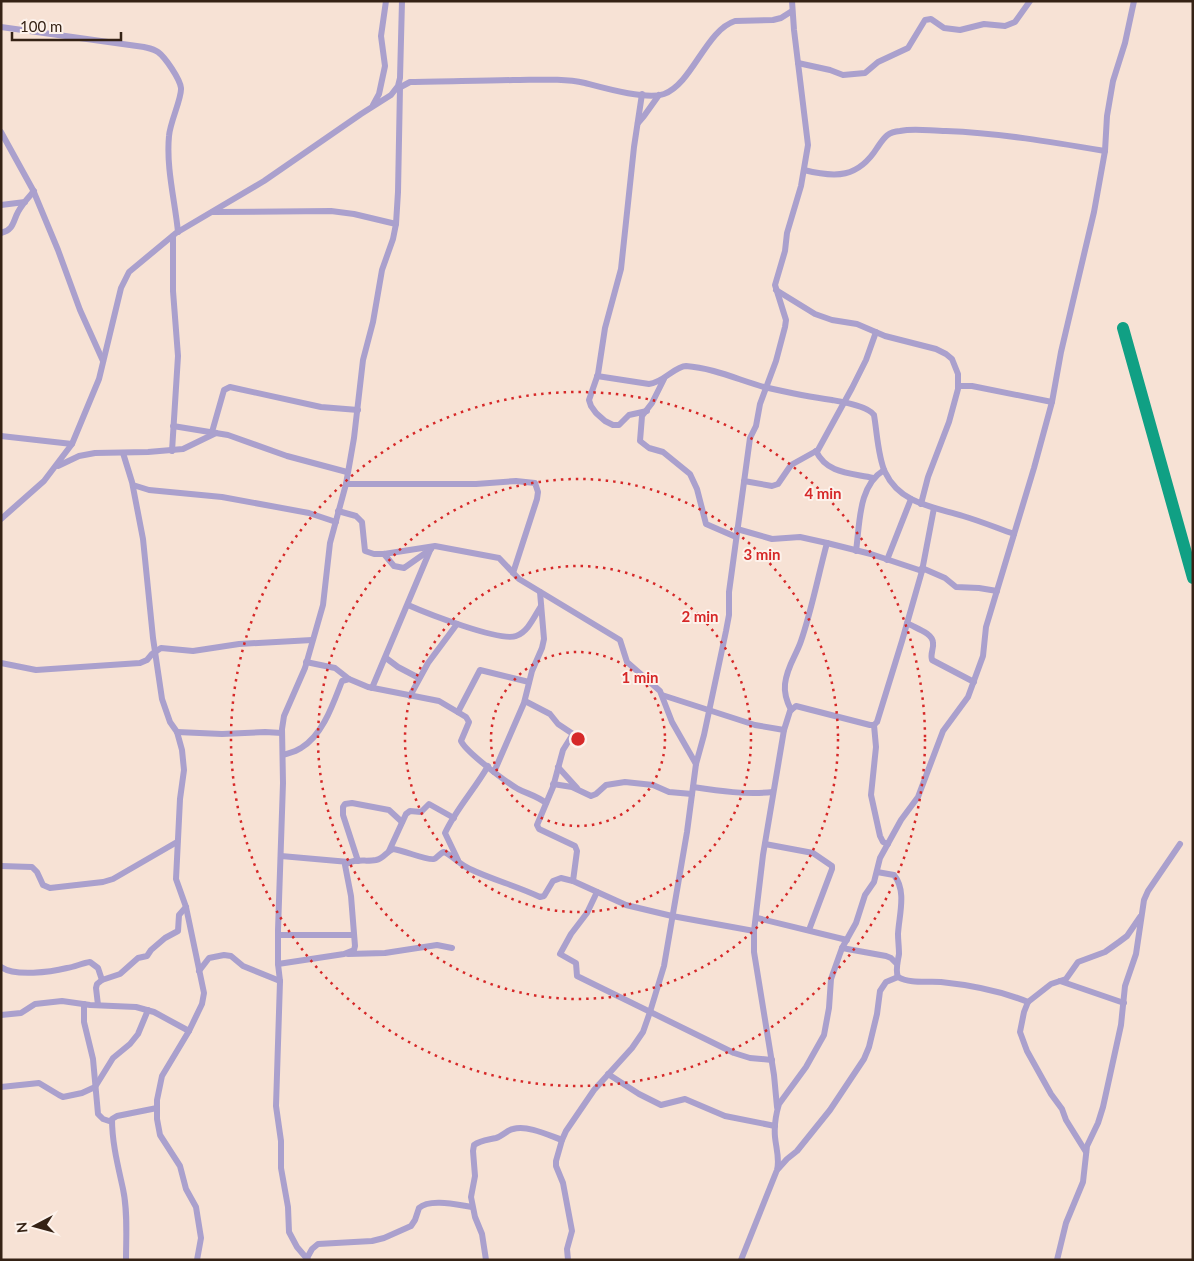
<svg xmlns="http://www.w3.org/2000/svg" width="1194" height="1261" viewBox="0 0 1194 1261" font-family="Lato,sans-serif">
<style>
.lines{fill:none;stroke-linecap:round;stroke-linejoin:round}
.river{stroke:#10a084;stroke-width:12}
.street{stroke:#aaa0cd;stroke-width:6}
.ring{fill:none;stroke:#d62828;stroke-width:2.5;stroke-dasharray:2.5 5}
.centre{fill:#d62828;stroke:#fdf2eb;stroke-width:2.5}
.ring-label{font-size:15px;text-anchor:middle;font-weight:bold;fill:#d62828;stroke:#fdf2eb;stroke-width:4;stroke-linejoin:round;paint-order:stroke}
</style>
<rect width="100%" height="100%" fill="#f7e2d5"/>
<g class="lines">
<polyline class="river" points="1123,328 1193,578"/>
<g class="street">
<path d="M1,27L144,47C148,48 154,49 158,52C165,57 180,79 181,88C182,98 170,122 169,136C166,168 175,201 178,232"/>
<polyline points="798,63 830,70 843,75 865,73 878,62 908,48 925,20 931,19 944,28 960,30 984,24 1005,26 1015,22 1030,1"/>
<path d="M397,89L410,82C444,81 478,81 513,80C537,80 562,78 585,83C604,88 646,100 664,94C692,84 706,30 735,21L773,20L781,18L792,11"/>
<polyline points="642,94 634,147 621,269 605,328 598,374 589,400 591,406 596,413 605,421 613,425 619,425 629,415 647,411"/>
<polyline points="373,105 379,94 385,66 381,36 386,1"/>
<polyline points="638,123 644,116 659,95"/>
<polyline points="1,132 33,190 58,250 80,310 103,361"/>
<path d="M804,170C836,178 858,178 877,148C884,138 887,132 900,131C915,128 930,131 946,131C999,133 1052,142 1105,151"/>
<polyline points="1,205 25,202"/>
<polyline points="213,212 331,211 354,214 396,224"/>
<path d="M1,233C14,230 13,221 18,212C22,204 28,198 34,191"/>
<polyline points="776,290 815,314 832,320 857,324 885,336 936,349 946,354 952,359 958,374 958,389 949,422 928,477 921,504"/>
<path d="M597,376L649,384C663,383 675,366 686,366C713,368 739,380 764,387C786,392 810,397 832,400C843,402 868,406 874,415C877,432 878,457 885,472C900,504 934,507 963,516C980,521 997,528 1014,534"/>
<polyline points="664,379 652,403 642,416 640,441 649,448 663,452 690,474 697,489 706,524 736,537"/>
<polyline points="958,386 972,386 1052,402"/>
<polyline points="173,426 228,435 287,456 347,472"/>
<polyline points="212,432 224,390 230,387 321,407 358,410"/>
<polyline points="1,436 72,444"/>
<polyline points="172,451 178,356 173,291 173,236"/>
<path d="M816,451C827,474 851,473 873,478"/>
<polyline points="123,453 132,482 143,539 153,638 162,699 170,722 177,732 182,750 184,770 180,799 176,879 186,907 204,993 202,1004 189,1031 162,1076 157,1100 157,1119 160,1135 180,1166 186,1189 196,1207 201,1238 197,1260"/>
<polyline points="58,466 79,456 95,453 148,452 183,449 216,433"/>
<polyline points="744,481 772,486 778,484 791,465 818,450 852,388 866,360 876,332"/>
<polyline points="346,484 476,484 516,481 535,483 538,492 537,499 513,573"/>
<polyline points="133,485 149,490 222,497 309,513 336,522"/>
<polyline points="338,511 356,516 362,522 365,551 374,554 384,554 435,546 499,558 519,579 620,640 627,662 660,691 672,722 696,764"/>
<polyline points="1,519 44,481 72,444 99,379 121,288 129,272 176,233 264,181 361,114 391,95 398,86 400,78 402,1"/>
<polyline points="737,529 772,539 800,537 827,543 871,554 922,571"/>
<path d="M856,551C860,523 858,486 884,470"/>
<polyline points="384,554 394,566 404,568 431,549"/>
<polyline points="887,560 911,499"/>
<polyline points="922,568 945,578 956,587 979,588 997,591"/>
<path d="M408,605C426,613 500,642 516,636C528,632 534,617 541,606"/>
<path d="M907,623C915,628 933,633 933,643C934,649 930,653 932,660L974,682"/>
<polyline points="386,658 398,667 419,678"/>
<polyline points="306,662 335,668 349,679"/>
<polyline points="1,663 36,670 140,663 147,660 152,654 161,648 193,651 239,644 312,640"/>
<polyline points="372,688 431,548"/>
<polyline points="662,695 755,725 784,730"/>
<polyline points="410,696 428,663 457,624"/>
<polyline points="525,701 550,714 558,724 573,734 563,750 553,787 537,825 539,829 575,846 577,851 573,881"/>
<path d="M791,710C787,702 784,693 785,684C787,666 796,656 801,641C812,609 818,576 827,543"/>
<polyline points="458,712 480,670 529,682"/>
<polyline points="874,725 876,747 871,795 880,836 883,842 888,844"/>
<polyline points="177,732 222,734 265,732 282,733"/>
<path d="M283,755C289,753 295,752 301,748C323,735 333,704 342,681L349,679L368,687L439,701L461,714L466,717L469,722L461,741C466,752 506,782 518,789C528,794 537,796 546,803"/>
<polyline points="558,767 577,788"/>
<polyline points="494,772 524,703 532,671 542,648 544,639 540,592"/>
<polyline points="553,784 572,787 591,796 596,794 606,785 625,782 653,785 669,792 692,794"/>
<path d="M693,787C719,791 747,795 773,792"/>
<polyline points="765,844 813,853 832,866 832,869 809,930"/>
<polyline points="389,851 406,814 410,811 421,812 429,804 454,818"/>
<polyline points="281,856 349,862"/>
<path d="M458,860L445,833C456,809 475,789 488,766"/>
<polyline points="358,861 343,815 343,807 345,804 352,803 389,810 402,822"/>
<polyline points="1,866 32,867 37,872 43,885 50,888 103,882 113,879 177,842"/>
<path d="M877,872L894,875C907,891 899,915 898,934C898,940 899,947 899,954C898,961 895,970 898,977C910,984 927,981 941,982C970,985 1001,991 1028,1002"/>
<polyline points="597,892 587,913 571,934 560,954 576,963 577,976 734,1053 750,1058 772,1060"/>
<polyline points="757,918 847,940"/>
<polyline points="278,935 354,935"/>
<polyline points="842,948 886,956 891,958 897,964"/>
<polyline points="348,954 385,953 437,945 452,948"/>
<path d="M278,964L344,954L354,950L355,946L351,896L345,865C353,858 366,862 376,860C384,858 386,852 393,849C403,850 428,861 434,859C437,858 440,853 444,852C453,856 460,865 470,869C493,880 517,886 540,897L544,896L553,881L561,878L573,881L626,905L672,916L754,931"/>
<path d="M1,967C15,977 51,972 67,968C75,967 82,963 90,962L98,968L102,980"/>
<polyline points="199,971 209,958 224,955 231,956 243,966 280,981"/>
<polyline points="1060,981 1124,1003"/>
<polyline points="84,1004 84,1022 93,1059 98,1114 103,1119 112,1122"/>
<polyline points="98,1005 96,988 97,984 102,980 120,974 138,958 147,956 151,950 165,938 178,931 179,915 186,907"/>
<polyline points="1,1015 21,1013 35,1004 62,1001 90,1005 136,1007 154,1012 189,1031"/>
<polyline points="608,1074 639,1094 661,1105 685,1099 725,1116 775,1126"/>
<polyline points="1,1087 39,1083 59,1095 63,1097 82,1093 95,1087 113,1058 130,1044 138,1034 148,1010"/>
<polyline points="777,1107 774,1075 754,952 754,931 763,855 784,730 790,711 796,706 870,725 874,725 877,722 902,641 922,571 934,508"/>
<polyline points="1086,1152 1066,1120 1062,1109 1051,1094 1027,1051 1020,1032 1024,1012 1028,1002 1051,984 1066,979 1078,962 1105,952 1119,942 1127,936 1140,917"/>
<polyline points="778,1169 787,1159 797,1151 830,1110 864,1059 869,1047 877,1014 880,991 886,982 898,977"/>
<path d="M307,1258L312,1249L318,1244L372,1241L384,1238L411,1226L415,1220L419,1208C430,1198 458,1205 472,1207"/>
<path d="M126,1260C126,1237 128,1212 123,1189C118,1166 112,1143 112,1119L117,1116L157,1108"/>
<polyline points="308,1260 297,1247 289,1232 288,1207 281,1168 281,1141 276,1106 280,981 278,964 278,930 283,783 282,729 284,716 305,668 323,605 330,543 346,484 354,438 363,360 373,322 382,270 393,239 396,224 398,192 400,87"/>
<path d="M486,1260L482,1234L475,1217L471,1197L475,1176L473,1151L474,1145C481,1140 488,1140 496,1138C503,1136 507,1130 513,1129C528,1125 548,1135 562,1140"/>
<polyline points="568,1260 567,1249 572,1231 563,1183 556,1166 556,1161 562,1140 566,1131 594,1090 632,1048 643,1032 650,1012 664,966 687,832 696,764 704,735 726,631 729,615 729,592 750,438 756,426 760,404 776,361 785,327 786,320 775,285 785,251 787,233 801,186 808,145 794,30 792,1"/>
<path d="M741,1260L777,1170C780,1159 776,1148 775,1137C774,1126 776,1114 779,1104L806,1067L824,1035L829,1008L831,979L842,948L856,923L865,895L874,882L880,858L901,820L918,797L943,731L968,697L983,656L986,627L1034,468L1052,402L1061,352L1094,212L1105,151L1107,116L1113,81L1125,43L1134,1"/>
<polyline points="1057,1260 1066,1223 1083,1182 1087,1146 1098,1123 1103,1107 1121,1025 1125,986 1136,954 1144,900 1148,891 1180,844"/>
</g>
</g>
<g class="ring">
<circle cx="578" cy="739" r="87"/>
<circle cx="578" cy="739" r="173"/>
<circle cx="578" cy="739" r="260"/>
<circle cx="578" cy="739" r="347"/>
</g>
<circle cx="578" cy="739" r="8" class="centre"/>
<g class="ring-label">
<text x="823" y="499">4 min</text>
<text x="762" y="560">3 min</text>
<text x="700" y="622">2 min</text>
<text x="640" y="683">1 min</text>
</g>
<rect width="1194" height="1261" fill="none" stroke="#352215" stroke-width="5"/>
<g transform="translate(35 1226) rotate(264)" stroke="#fdf2eb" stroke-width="4" paint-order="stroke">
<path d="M0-4L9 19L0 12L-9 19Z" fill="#352215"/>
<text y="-8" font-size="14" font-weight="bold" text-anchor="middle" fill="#352215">N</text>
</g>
<path d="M12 32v8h109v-8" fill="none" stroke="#352215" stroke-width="2.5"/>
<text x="20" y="32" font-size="15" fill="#352215" stroke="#fdf2eb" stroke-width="4" paint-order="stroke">100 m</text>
</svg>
